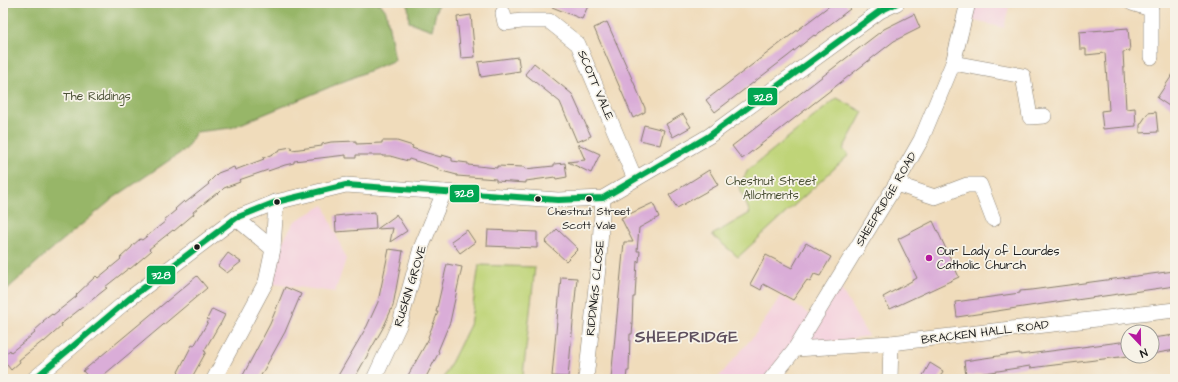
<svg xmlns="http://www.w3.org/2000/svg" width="1178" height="382" viewBox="0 0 1178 382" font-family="'Architects Daughter',sans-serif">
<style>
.built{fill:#f4cfdd}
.green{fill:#bfd478;stroke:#6e784a}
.forest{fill:#97b668;stroke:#5a6942}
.building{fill:#daadd8}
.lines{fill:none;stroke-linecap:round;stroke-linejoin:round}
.minor-casing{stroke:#867c6c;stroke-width:16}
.minor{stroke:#fff;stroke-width:15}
.bus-1-casing{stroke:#f7f3e8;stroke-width:9}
.bus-1{stroke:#00a651;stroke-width:6}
.bus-dot{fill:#1c1c1c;stroke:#f7f3e8;stroke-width:1.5}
.poi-dot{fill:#b5179e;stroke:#f7f3e8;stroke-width:1.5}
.labels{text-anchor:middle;stroke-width:3.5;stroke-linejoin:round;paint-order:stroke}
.bus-label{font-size:11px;fill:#1c1c1c;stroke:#f7f3e8}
.street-label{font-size:12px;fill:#1c1c1c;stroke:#f7f3e8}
.park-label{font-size:12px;fill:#4d5338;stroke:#f7f3e8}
.poi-label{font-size:12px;fill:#1c1c1c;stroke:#f7f3e8;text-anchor:start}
.district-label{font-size:16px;font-weight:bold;letter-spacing:1px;fill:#5e4f5e;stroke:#f7f3e8}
.line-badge{stroke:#f7f3e8;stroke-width:1.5}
.badge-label{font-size:11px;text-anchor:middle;font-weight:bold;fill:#fff}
</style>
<rect width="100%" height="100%" fill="#f7f3e8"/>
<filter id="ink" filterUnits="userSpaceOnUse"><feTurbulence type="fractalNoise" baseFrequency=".025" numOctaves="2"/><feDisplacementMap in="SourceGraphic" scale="8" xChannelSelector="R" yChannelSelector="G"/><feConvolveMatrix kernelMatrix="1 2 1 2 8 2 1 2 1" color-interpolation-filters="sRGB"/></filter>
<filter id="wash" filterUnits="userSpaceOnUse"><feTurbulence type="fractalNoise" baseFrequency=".012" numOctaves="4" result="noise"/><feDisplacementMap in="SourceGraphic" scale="16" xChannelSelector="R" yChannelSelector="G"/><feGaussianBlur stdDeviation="0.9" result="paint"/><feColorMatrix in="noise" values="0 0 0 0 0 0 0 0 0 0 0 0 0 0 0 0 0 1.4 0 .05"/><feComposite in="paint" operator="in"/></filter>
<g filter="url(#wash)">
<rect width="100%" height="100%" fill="#f0dcbb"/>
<g class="built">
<polygon points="976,3 989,3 1009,7 1004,28 971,20"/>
<polygon points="324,205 346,259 335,292 273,284 281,244 295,221"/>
<polygon points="840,287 868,336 843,340 792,346 764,379 717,379 757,332 781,295 816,319"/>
</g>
<g class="green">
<polygon points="837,98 863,112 843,149 849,155 738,257 712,235 750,213 739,186 748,170"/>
<polygon points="479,265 535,267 523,375 521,379 443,379 470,325"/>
</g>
<g class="forest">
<polygon points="3,3 380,3 386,11 395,60 231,128 196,132 186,149 115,197 46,254 3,293"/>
<polygon points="408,3 438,3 432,30 409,22"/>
</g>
<g id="blocks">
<g class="building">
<polygon points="542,3 580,3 588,6 582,19"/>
<polygon points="833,3 845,3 850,9 815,36 814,35 788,56 715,112 706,100"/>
<polygon points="914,14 920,28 894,41 742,159 732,146 884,29"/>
<polygon points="471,15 475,57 461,58 457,17"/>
<polygon points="607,22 645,108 645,112 633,118 594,28"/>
<polygon points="1128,28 1130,51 1123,52 1126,109 1135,108 1136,126 1103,129 1101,111 1109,110 1105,53 1086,55 1086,49 1080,49 1079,32"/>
<polygon points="518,57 520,71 481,77 478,62"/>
<polygon points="534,63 572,94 591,136 577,142 560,102 525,74"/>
<polygon points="1175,71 1175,110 1157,98"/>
<polygon points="1156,112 1158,132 1140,133 1140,125 1148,113"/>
<polygon points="683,114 691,127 673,137 666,124"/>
<polygon points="644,125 664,130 660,145 640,140"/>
<polygon points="356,141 356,144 382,143 382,141 397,141 413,146 412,148 427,153 441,157 442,155 452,158 452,161 468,163 468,165 497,168 497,166 524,167 525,169 554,166 554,164 565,163 567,177 556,179 555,177 526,181 526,183 496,181 496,179 457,176 457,175 438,170 438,168 409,159 408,161 390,156 382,156 382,155 356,155 356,158 346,158 346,155 294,161 294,163 285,165 268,171 268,170 239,180 240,182 224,188 218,194 217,193 193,212 194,214 174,231 173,230 149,249 151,251 130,269 129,268 105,287 107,288 61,324 62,326 44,342 43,341 19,360 20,362 11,370 3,360 3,356 10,350 11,352 35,333 34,331 44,322 43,321 52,314 53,315 77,296 76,295 96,276 98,278 121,259 120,258 132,247 132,246 140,239 142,240 166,221 164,220 176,210 175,209 184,201 185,203 209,184 208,183 218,173 234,167 235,170 264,159 263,158 280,151 280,149 291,147 292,150 322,146 322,144 331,142"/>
<polygon points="578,144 600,154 591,173 568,162 585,160"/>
<polygon points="709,170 718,185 677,208 669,195"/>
<polygon points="653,203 659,217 639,228 637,251 640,251 639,262 637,261 635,297 633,297 632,324 633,324 632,334 630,334 629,371 627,371 626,379 611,379 624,242 633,242 621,218"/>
<polygon points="375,212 376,229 336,232 335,216"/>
<polygon points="396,214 407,231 390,242 393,228 377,229 395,216"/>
<polygon points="933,221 959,277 890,309 883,297 917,278 898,239"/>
<polygon points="557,229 578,249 566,261 545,242"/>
<polygon points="467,230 475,242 460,253 451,241"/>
<polygon points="488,230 537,232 537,248 487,246"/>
<polygon points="806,243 831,257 820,276 814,274 810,282 807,280 793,300 763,284 761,290 750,284 766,255 792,268"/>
<polygon points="389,249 403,251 393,306 384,326 354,379 336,379 367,326 378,302"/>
<polygon points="228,253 241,262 227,273 218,266"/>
<polygon points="447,264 462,267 450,322 438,351 439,352 425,379 406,379 429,338 428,337 438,312 436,312"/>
<polygon points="1174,271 1175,286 1076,300 1076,299 957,317 955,302 1020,293 1020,291 1031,290"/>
<polygon points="197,276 207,288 99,379 90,379 83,371"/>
<polygon points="561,277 577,278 568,377 552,376"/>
<polygon points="285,287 301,294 285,332 259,379 241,379 270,324"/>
<polygon points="212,309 225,315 220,325 219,325 204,351 206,352 191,379 176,379 179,373 178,372 192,345 194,346 209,320 207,319"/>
<polygon points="1175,335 1175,350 1152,354 1152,338"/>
<polygon points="1128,341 1128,356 1030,368 1030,366 966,376 964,361 1005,355 1020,353 1020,355"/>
<polygon points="930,363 943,371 939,379 921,379"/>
</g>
</g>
</g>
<g filter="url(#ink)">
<use href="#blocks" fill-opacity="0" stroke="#867c6c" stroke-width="1"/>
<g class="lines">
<defs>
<g id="minor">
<polyline points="1132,3 1151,9 1151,57"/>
<polyline points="503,13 505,23 522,21 549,21 578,44 635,179"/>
<polyline points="953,63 1023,76 1030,117 1044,116"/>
<polyline points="896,184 935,197 967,185 980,185 993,219"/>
<polyline points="236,218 273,249"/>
<polyline points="795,349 891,343 1175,310"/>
<polyline points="34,379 129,299 236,218 276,202 346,185 558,200 603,198 709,136 880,11 897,3"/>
<polyline points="214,379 266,282 273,249 276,202"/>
<polyline points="374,379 400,323 421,248 444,192"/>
<polyline points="586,379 599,259 603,198"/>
<polyline points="771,379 795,349 896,184 921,140 953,63 968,3"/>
<polyline points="890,379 891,343"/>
</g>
</defs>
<use href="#minor" class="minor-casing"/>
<use href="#minor" class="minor"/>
<defs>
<polyline id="bus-1" points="34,379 129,299 236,218 276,202 346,185 558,200 603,198 709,136 880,11 897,3"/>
</defs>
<use href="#bus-1" class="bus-1-casing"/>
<use href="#bus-1" class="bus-1"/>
</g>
</g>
<g class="bus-dot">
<circle cx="538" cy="199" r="3.5"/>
<circle cx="589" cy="199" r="3.5"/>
<circle cx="277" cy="202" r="3.5"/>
<circle cx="197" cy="247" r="3.5"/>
</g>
<circle class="poi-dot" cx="929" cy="258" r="4"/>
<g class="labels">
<g class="bus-label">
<text x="589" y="215">Chestnut Street<tspan x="589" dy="14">Scott Vale</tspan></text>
</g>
<g class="street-label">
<text transform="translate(596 85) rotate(67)" y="4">SCOTT VALE</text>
<text transform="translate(886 199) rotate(-59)" y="4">SHEEPRIDGE ROAD</text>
<text transform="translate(410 286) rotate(-73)" y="4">RUSKIN GROVE</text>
<text transform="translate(595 288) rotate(-84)" y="4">RIDDINGS CLOSE</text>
<text transform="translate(985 332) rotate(-7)" y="4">BRACKEN HALL ROAD</text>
</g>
<g class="park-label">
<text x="97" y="100">The Riddings</text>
<text x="771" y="185">Chestnut Street<tspan x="771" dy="14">Allotments</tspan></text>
</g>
<g class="poi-label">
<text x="937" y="255">Our Lady of Lourdes<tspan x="937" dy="14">Catholic Church</tspan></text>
</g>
<g class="district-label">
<text x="687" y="342">SHEEPRIDGE</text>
</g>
</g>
<g class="line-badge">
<rect x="747" y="87" width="31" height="19" rx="4" fill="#00a651"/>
<rect x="449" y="184" width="31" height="19" rx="4" fill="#00a651"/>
<rect x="146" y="265" width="30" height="20" rx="4" fill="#00a651"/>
</g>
<g class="badge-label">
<text x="763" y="101">328</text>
<text x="464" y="197">328</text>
<text x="161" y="279">328</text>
</g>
<rect width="1178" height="382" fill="none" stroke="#f7f3e8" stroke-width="16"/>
<g transform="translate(1140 344) rotate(158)"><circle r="19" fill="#f7f3e8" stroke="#9f9d96"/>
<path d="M0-3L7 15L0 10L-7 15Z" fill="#b5179e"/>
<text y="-6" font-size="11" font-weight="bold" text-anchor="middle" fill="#1c1c1c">N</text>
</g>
</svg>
